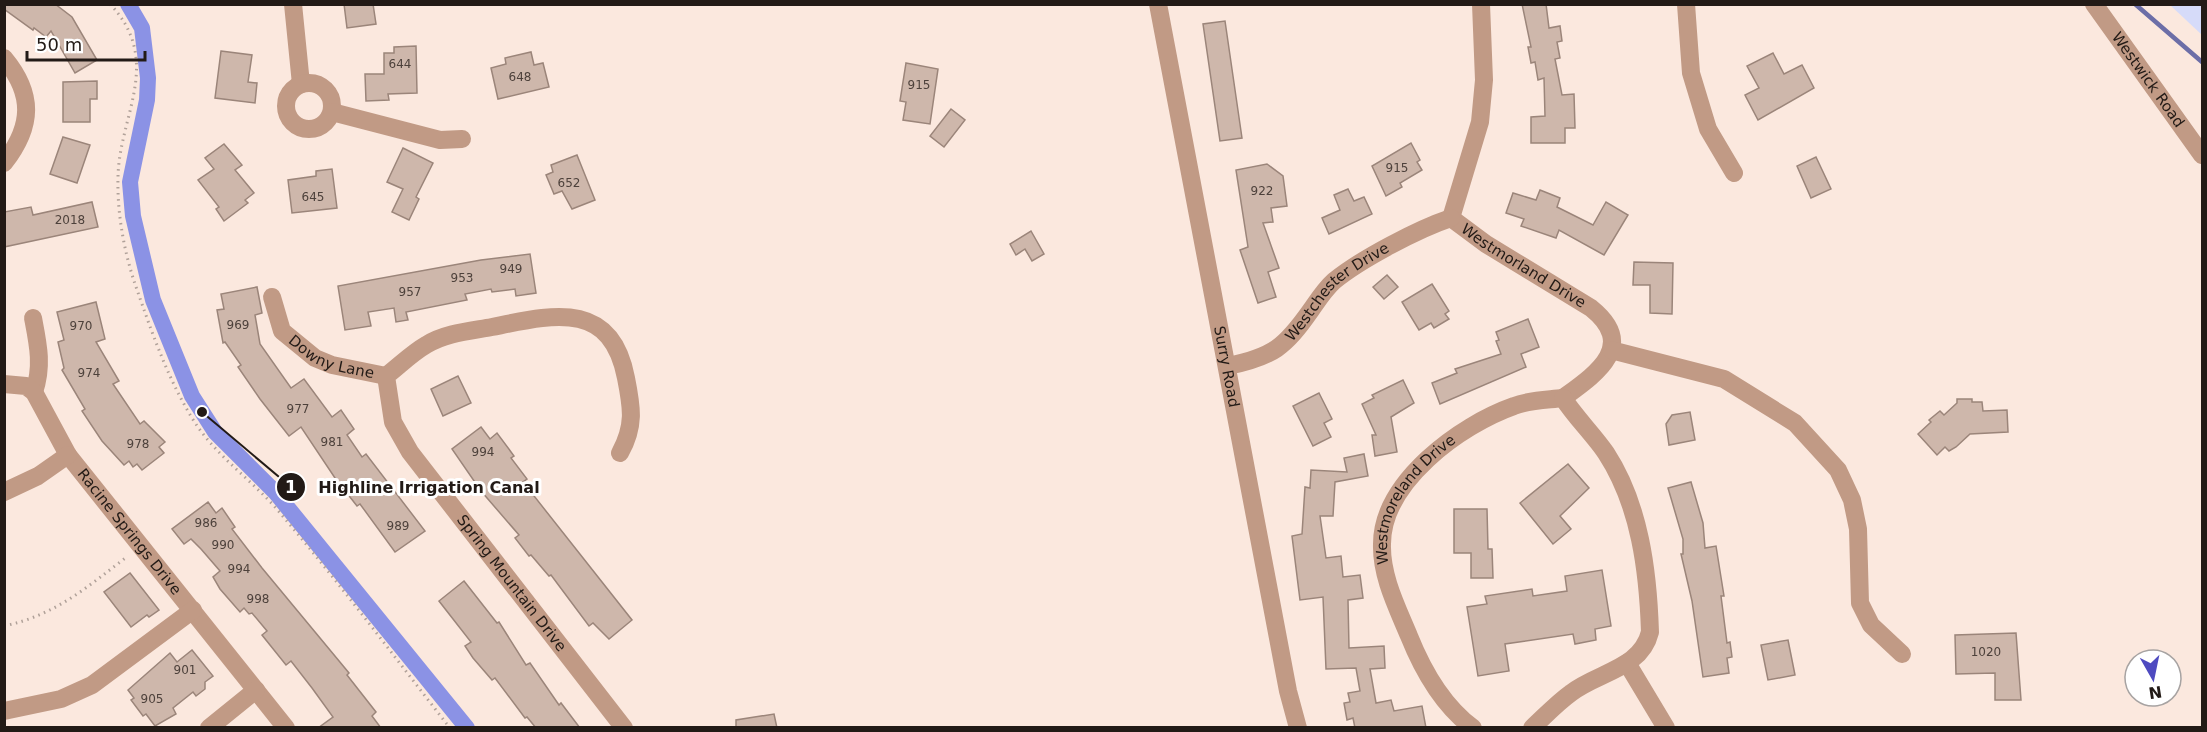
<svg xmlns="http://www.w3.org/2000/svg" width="2207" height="732" viewBox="0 0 2207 732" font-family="'DejaVu Sans',sans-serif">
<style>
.green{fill:#d6dbf9}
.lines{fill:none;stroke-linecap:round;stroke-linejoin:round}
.stream{stroke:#6c6ea7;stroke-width:4.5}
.canal{stroke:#8b92e5;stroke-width:16}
.building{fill:#ceb7ab;stroke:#9b857a;stroke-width:1.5}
.path{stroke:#b0a199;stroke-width:3;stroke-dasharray:1.5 4.5;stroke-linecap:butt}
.minor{stroke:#c19a85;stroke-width:18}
.labels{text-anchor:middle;stroke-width:6;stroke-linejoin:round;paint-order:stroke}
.number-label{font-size:12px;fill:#4d413b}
.street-label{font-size:15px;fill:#221a16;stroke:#fff}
.leader{fill:none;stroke:#221a16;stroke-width:2}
.callout-dot{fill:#221a16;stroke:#fff;stroke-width:2}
.mark-label{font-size:18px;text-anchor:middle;font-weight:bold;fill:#fff}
.callout-label{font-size:16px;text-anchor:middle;font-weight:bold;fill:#221a16;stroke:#fff;stroke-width:6;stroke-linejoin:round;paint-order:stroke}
</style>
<rect width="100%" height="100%" fill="#fbe8de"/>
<polygon class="green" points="2170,5 2202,5 2202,35"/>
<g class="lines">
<polyline class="stream" points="2135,4 2202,62"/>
<polyline class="canal" points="128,4 142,28 148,78 147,100 130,182 133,216 153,300 192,396 215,432 275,492 467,728"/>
</g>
<g class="building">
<polygon points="4,4 55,4 72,17 97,60 75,73 51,31 46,37 34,28 33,30 4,9"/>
<polygon points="344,4 373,4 376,24 347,28"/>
<polygon points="1522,4 1546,4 1549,28 1560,26 1562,41 1557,42 1560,58 1555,59 1562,95 1574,94 1575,128 1565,128 1565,143 1531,143 1531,117 1545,116 1544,78 1538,80 1535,62 1531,63 1528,47 1531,47"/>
<polygon points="1225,21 1242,138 1220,141 1203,24"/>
<polygon points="416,46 417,93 388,94 389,100 366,101 365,74 384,74 384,53 394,53 394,47"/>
<polygon points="221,51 252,55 248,82 257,83 255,103 215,98"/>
<polygon points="531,52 534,65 543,63 549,87 498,99 491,68 506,64 505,58"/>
<polygon points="1773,53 1784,74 1802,65 1814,88 1758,120 1745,95 1759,88 1747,66"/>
<polygon points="906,63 938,69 930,124 903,120 906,102 900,101"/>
<polygon points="97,81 97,99 90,99 90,122 63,122 63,82"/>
<polygon points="951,109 965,120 944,147 930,136"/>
<polygon points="63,137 90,145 77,183 50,174"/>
<polygon points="1411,143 1420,160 1417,162 1422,170 1400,183 1402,187 1386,196 1372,166"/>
<polygon points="224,144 242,165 235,170 254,193 245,200 248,203 224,221 216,209 219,207 198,180 214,169 205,158"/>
<polygon points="403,148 433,163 416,197 419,199 409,220 392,212 403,189 387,182"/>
<polygon points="577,155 595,200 572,209 562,191 554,194 546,175 553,172 551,165"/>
<polygon points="1816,157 1831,189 1811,198 1797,166"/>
<polygon points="1267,164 1283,176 1287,206 1271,208 1273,222 1263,223 1279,268 1268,272 1276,297 1258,303 1240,250 1248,247 1236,170"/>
<polygon points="332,169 337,208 292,213 288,180 316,176 316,171"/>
<polygon points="1348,189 1354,201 1364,197 1372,214 1329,234 1322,218 1340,210 1334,195"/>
<polygon points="1540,190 1560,198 1557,207 1593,225 1606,202 1628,215 1604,255 1559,230 1556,238 1521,226 1524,219 1506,213 1513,193 1536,200"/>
<polygon points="92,202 98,227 4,247 4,212 31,207 33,215"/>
<polygon points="1031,231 1044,254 1032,261 1025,249 1016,255 1010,244"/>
<polygon points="530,254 536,293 516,296 515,289 492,292 491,289 465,294 467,300 406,312 408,320 396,322 394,308 368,312 371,326 345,330 338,286 481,260"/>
<polygon points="1634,262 1673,263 1672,314 1650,313 1650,285 1633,285"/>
<polygon points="1387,275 1398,287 1384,299 1373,287"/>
<polygon points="1432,284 1449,311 1445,314 1449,319 1434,328 1431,323 1419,330 1402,302"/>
<polygon points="257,287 262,313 255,315 260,344 291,388 304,379 332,417 341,410 354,429 347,435 362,457 366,454 425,531 395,552 360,504 357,506 335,478 301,427 289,436 260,399 238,367 241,365 225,342 223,343 217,310 224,309 221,294"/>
<polygon points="96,302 105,339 96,342 119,381 113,384 140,424 144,421 165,442 159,447 164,453 142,470 137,464 133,467 129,461 124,465 102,441 82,411 85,409 62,370 64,368 58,342 64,340 57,312"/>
<polygon points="1528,319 1539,347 1521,354 1526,367 1440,404 1432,383 1457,373 1455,369 1501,354 1496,341 1499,340 1496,332"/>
<polygon points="458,376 471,403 443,416 431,389"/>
<polygon points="1403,380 1414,403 1391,417 1397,452 1375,456 1372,435 1376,435 1362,404 1374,398 1372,395"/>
<polygon points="1319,393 1332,419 1324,423 1331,437 1313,446 1293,406"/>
<polygon points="1957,399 1972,399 1972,402 1982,402 1983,411 2007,410 2008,432 1970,434 1956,447 1949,451 1945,447 1937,455 1918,434 1931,422 1929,420 1940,411 1944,415 1957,403"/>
<polygon points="1690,412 1695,440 1669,445 1666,424 1672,415"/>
<polygon points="481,427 490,439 497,433 514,456 511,458 527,479 523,482 632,620 609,639 593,623 589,626 551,575 549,576 531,555 529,556 515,538 519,535 481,491 452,449"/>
<polygon points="1364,454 1368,476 1335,482 1333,516 1320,516 1326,558 1341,556 1343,577 1360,575 1363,598 1348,600 1349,648 1384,646 1385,668 1370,669 1376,703 1391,700 1394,711 1422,706 1426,728 1355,728 1353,718 1347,720 1344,703 1350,702 1348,693 1360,691 1356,668 1326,669 1323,597 1300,600 1292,536 1302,534 1305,487 1310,488 1311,470 1347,472 1344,458"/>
<polygon points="1568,464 1589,488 1560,516 1571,529 1553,544 1520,503"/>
<polygon points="1691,482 1703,523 1705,548 1716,546 1724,596 1721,596 1727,643 1730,642 1732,657 1727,658 1729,673 1703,677 1692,601 1681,554 1683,554 1683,539 1668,488"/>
<polygon points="208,502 216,513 222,508 235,527 232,529 262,568 349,673 347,675 376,712 372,716 381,728 318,728 333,717 312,688 291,661 286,665 262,635 267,631 252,613 249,614 244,608 240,612 220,589 213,577 220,571 201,549 191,539 184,544 172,529"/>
<polygon points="1454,509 1487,509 1488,549 1492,549 1493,578 1471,578 1471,553 1454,553"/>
<polygon points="1602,570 1611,626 1595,629 1596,640 1575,644 1573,634 1505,644 1509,671 1478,676 1467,607 1487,604 1485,596 1532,589 1533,596 1567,591 1565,576"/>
<polygon points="130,573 159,610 149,617 147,615 131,627 104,592"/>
<polygon points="464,581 497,623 499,622 526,665 530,663 559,705 561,703 580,728 536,728 527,717 525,718 495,678 492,680 473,658 465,646 471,642 439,601"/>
<polygon points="2016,633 2021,700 1995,700 1995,673 1956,674 1955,635"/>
<polygon points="1788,640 1795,675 1768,680 1761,645"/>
<polygon points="192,650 213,676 205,682 205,689 196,696 193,692 173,708 176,714 155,726 146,714 143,716 131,700 134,698 128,690 170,653 177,662"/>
<polygon points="774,714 777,728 736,728 736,720"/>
</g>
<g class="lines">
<g class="path">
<path d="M110,4C164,61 119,116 118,177C117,213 124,251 135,284C151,330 167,377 192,418C214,454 247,476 275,507C336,578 392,654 450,728"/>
<path d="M4,626C56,615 87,587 128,556"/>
</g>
<g class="minor">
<polyline points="293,4 301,84"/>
<path id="s1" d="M1158,4L1288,691L1298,728"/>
<polyline points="1686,4 1691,73 1708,129 1734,173"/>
<path id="s2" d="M2094,4L2202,155"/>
<path d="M4,58C34,94 33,126 4,163"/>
<circle cx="309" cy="106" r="23"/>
<polyline points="332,112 440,140 462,139"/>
<path id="s3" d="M1451,218L1486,244L1591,308C1638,346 1596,374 1563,398"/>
<polyline points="1451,218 1480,122 1484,80 1481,4"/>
<path id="s4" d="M272,297L282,331L315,358L332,365L386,376"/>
<path d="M33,318C38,344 43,366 34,392"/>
<polyline points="1611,350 1724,379 1795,423 1838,470 1852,500 1858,529 1860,603 1871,625 1902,654"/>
<path id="s5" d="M1228,366C1273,357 1285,347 1311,310C1318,300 1325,289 1334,281C1361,259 1418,229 1451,218"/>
<path id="s6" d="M4,384L26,386L34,392L68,455L286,728"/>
<path id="s7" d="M620,453C635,426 632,408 626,378C611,299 552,315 492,327C470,331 445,333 426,345C412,353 399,366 386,376L393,422L410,452L624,728"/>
<polyline points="4,492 38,476 68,455"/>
<polyline points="1627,663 1666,728"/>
<polyline points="4,711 61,699 92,685 193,610"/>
<polyline points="209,728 256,690"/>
<path id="s8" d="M1473,728C1442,705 1423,671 1409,636C1397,607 1381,576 1382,544C1382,482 1460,425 1514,406C1529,400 1546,400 1563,398"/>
<path d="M1532,728C1545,716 1557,703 1571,693C1598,672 1641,669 1650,632C1648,571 1640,505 1606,453C1593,434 1576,418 1563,398"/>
</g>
</g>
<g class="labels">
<g class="number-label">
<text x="400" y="68">644</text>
<text x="520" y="81">648</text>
<text x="919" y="89">915</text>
<text x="1397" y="172">915</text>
<text x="569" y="187">652</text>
<text x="1262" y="195">922</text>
<text x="313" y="201">645</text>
<text x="70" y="224">2018</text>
<text x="511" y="273">949</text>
<text x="462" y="282">953</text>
<text x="410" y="296">957</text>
<text x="238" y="329">969</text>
<text x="81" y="330">970</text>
<text x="89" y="377">974</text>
<text x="298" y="413">977</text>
<text x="332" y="446">981</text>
<text x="138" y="448">978</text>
<text x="483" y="456">994</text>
<text x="206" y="527">986</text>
<text x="398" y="530">989</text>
<text x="223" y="549">990</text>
<text x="239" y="573">994</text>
<text x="258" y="603">998</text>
<text x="1986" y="656">1020</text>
<text x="185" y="674">901</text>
<text x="152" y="703">905</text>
</g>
<g class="street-label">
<text dy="5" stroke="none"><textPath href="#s2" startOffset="93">Westwick Road</textPath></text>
<text dy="5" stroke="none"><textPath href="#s3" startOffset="87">Westmorland Drive</textPath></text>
<text dy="5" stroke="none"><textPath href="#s5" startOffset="136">Westchester Drive</textPath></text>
<text dy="5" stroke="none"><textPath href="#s4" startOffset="93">Downy Lane</textPath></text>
<text dy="5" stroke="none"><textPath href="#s1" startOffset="369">Surry Road</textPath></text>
<text dy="5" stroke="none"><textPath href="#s8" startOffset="266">Westmoreland Drive</textPath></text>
<text dy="5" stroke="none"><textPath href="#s6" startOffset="202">Racine Springs Drive</textPath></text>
<text dy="5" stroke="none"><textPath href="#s7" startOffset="612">Spring Mountain Drive</textPath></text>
</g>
</g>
<path class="leader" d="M202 412L291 487"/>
<g class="callout-dot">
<circle cx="202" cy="412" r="6"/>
<circle cx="291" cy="487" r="15"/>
</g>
<g class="mark-label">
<text x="291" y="493">1</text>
</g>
<g class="callout-label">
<text x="429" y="493">Highline Irrigation Canal</text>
</g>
<rect width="2207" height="732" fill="none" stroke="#221a16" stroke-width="12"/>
<g transform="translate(2153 678) rotate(171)"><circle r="28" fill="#ffffff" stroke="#a7a3a2" stroke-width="1.5"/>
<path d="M0-4.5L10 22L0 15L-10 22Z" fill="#4e4ac0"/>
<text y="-9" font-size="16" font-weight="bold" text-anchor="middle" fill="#221a16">N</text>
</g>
<path d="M27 51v9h118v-9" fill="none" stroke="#221a16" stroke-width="3"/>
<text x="36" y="51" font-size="18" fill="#221a16" stroke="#ffffff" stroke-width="4.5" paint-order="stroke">50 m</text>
</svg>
